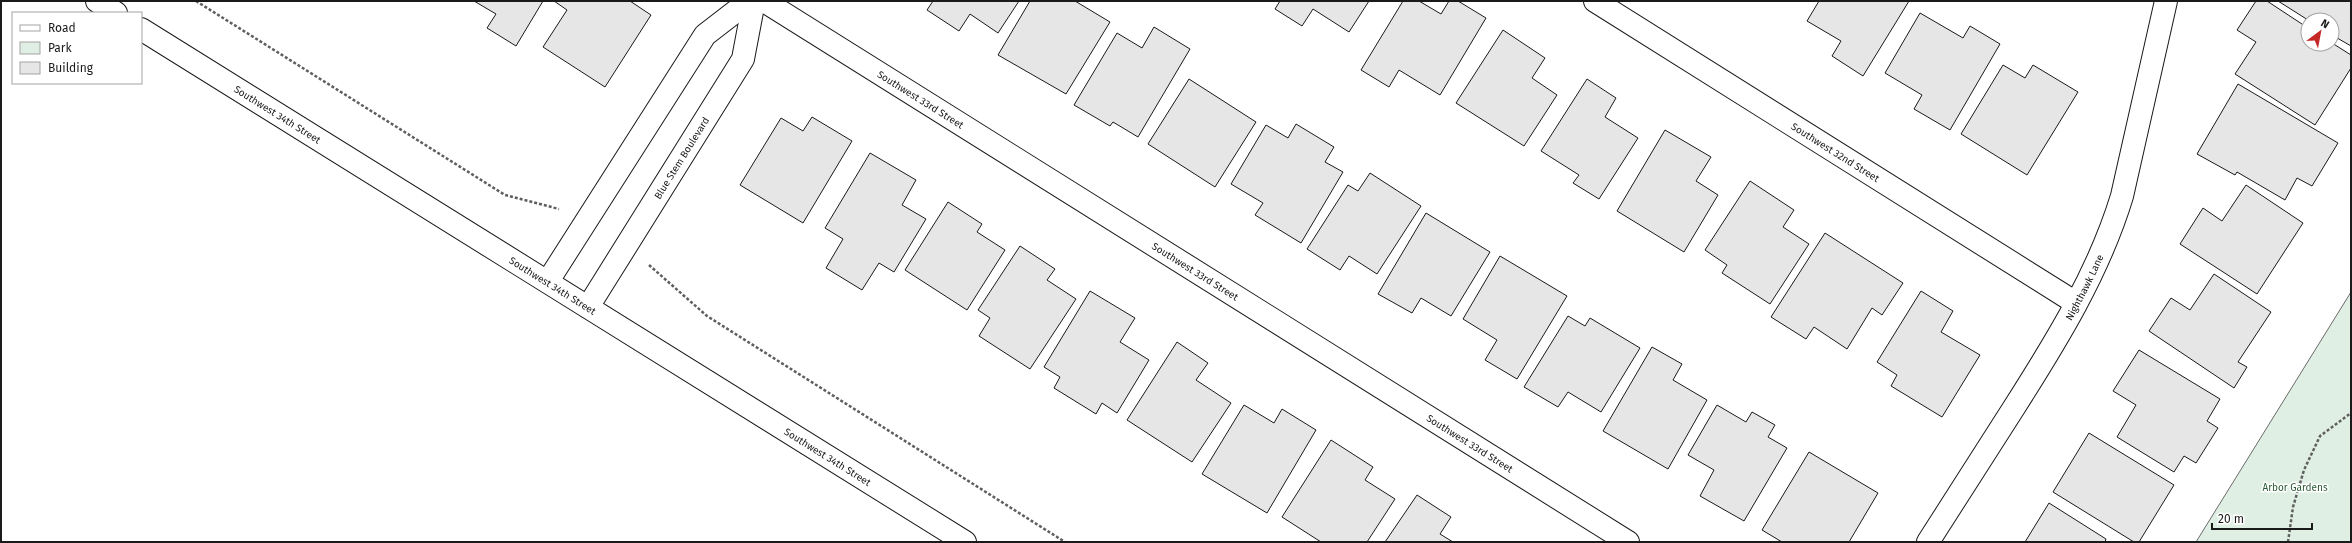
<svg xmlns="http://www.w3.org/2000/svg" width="2352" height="543" viewBox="0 0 2352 543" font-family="'Fira Sans',sans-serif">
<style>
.green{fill:#e0efe3;stroke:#6a6a6a}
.building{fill:#e6e6e6;stroke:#1a1a1a}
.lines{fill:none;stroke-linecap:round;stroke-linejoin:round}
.street-casing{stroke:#1a1a1a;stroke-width:24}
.secondary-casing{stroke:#1a1a1a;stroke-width:24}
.path{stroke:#5f5f5f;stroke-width:2.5;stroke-dasharray:3 2;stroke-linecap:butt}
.street{stroke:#fff;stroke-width:22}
.secondary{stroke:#fff;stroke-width:22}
.labels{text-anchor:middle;stroke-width:3;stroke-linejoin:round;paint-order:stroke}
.street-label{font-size:10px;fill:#1a1a1a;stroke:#fff}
.park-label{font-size:10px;fill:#2b5a34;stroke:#fff}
</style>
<rect width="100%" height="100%" fill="#fff"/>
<polygon class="green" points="2351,292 2351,542 2196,542"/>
<g class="building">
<polygon points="474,1 543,1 516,46 487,28 496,14"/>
<polygon points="630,1 651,15 605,87 543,47 567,10 554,1"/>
<polygon points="933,1 1019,1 998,33 970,14 959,31 927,10"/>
<polygon points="1030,1 1075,1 1110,22 1066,94 998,55"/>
<polygon points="1280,1 1369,1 1349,32 1313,9 1302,26 1275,9"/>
<polygon points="1403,1 1419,1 1441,14 1449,1 1458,1 1486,18 1440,95 1399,70 1389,87 1361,70"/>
<polygon points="1819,1 1909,1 1863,76 1832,56 1841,41 1807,21"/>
<polygon points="2256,1 2267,1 2308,28 2308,44 2332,43 2351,55 2351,68 2315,125 2235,74 2256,42 2237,30"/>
<polygon points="2278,1 2351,1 2351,46 2332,35 2332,20 2308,20"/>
<polygon points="1920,13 1963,38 1970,26 2000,44 1950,130 1914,109 1922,95 1885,73"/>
<polygon points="1154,27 1190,49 1138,137 1113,122 1110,126 1074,105 1117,33 1142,48"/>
<polygon points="1503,30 1545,58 1532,78 1557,95 1524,146 1456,103"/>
<polygon points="2003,65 2025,78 2033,65 2078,92 2027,175 1961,134"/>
<polygon points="1189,79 1256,122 1215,187 1148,144"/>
<polygon points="1587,79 1616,98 1605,117 1638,138 1599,199 1573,183 1579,175 1541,151"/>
<polygon points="2238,84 2338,143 2312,186 2297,178 2285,200 2237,172 2235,175 2197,154"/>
<polygon points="812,117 852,141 803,223 740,185 781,118 803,131"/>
<polygon points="1296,124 1334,147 1325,162 1343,172 1301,243 1255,215 1263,203 1231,184 1266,125 1288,138"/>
<polygon points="1665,130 1711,157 1696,181 1718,195 1684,252 1617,211"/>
<polygon points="870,153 916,180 902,205 926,219 894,272 879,263 862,290 826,268 843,239 825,228"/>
<polygon points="1370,173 1421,206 1377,274 1349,256 1340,270 1307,249 1348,185 1358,191"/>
<polygon points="1750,181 1794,210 1783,227 1809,244 1770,304 1722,273 1727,265 1705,250"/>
<polygon points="2246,185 2303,223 2257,294 2180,244 2203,208 2222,221"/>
<polygon points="948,202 982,224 977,232 1005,250 967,310 905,270"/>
<polygon points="1426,213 1490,252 1451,316 1421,298 1412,313 1378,294"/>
<polygon points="1825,233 1903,283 1882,315 1872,308 1847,349 1814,327 1806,339 1771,317"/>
<polygon points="1020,246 1055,269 1047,280 1076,299 1030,369 979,336 990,318 978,310"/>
<polygon points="1500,256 1567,296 1517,379 1485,360 1497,340 1463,319"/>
<polygon points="2214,274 2271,312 2238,362 2247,367 2234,388 2149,331 2171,298 2190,310"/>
<polygon points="1090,291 1135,318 1120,342 1149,360 1117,413 1102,403 1096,414 1054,388 1060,377 1044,367"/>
<polygon points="1921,291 1953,311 1941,332 1980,355 1942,417 1891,386 1897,375 1877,362"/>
<polygon points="1568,316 1585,326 1590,318 1640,348 1601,412 1568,392 1558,407 1524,387"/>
<polygon points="1177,342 1208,363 1196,380 1231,403 1192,462 1127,420"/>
<polygon points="1652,347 1682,364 1673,380 1707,400 1668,469 1603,431"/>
<polygon points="2139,350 2220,399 2207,421 2218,428 2196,463 2184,456 2174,472 2117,437 2136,405 2113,391"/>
<polygon points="1244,405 1274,423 1282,409 1316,430 1267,513 1202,474"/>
<polygon points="1717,405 1746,422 1752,412 1775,425 1768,437 1787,448 1744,521 1700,496 1714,470 1688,455"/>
<polygon points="2089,433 2174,485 2139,542 2134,542 2053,492"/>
<polygon points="1331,440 1373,467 1365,480 1395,499 1367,542 1321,542 1282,517"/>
<polygon points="1809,452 1878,493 1849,542 1782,542 1762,530"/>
<polygon points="1417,495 1451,517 1440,534 1453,542 1385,542"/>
<polygon points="2049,503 2106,539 2105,542 2025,542"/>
</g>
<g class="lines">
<defs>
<g id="street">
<path id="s1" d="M764,1L1628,542"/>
<path id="s2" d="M1595,1L2076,303"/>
<polyline points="548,281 705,35 749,1"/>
<path id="s3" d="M588,307L743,59L754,1"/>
<path id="s4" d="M1928,542C1957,497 1986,451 2015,406C2057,340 2099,272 2122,196L2166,1"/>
</g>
<g id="secondary">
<polyline points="97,1 116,13"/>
<path id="s5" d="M141,29L965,542"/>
</g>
</defs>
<use href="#street" class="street-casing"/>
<use href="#secondary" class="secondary-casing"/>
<g class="path">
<polyline points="196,1 505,195 559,209"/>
<polyline points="649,265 707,316 1065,542"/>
<polyline points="2288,542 2293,507 2304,470 2320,436 2351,413"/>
</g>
<use href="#street" class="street"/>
<use href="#secondary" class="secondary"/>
</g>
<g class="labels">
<g class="street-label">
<text dy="4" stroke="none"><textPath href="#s1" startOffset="185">Southwest 33rd Street</textPath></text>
<text dy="4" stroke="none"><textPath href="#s5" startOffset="161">Southwest 34th Street</textPath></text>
<text dy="4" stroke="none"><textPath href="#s2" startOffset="284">Southwest 32nd Street</textPath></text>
<text dy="4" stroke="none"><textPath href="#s3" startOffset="176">Blue Stem Boulevard</textPath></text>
<text dy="4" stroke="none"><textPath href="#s1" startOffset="509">Southwest 33rd Street</textPath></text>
<text dy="4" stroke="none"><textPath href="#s5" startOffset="485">Southwest 34th Street</textPath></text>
<text dy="4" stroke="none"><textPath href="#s4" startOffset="299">Nighthawk Lane</textPath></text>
<text dy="4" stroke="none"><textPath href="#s1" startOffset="833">Southwest 33rd Street</textPath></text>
<text dy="4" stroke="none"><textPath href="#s5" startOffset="809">Southwest 34th Street</textPath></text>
</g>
<g class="park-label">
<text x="2295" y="491">Arbor Gardens</text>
</g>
</g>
<rect width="2352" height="543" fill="none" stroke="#1a1a1a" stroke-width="4"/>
<rect x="12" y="12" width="130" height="72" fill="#ffffff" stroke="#a3a3a3"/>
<rect x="20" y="25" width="20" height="6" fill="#ffffff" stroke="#a3a3a3"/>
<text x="48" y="32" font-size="12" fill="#1a1a1a">Road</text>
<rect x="20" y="42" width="20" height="12" fill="#e0efe3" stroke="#a3a3a3"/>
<text x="48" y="52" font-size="12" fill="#1a1a1a">Park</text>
<rect x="20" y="62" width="20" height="12" fill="#e6e6e6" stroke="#a3a3a3"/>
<text x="48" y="72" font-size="12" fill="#1a1a1a">Building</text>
<g transform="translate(2320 32) rotate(32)"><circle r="19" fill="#ffffff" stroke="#a3a3a3"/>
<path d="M0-3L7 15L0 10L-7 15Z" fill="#c62828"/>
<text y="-6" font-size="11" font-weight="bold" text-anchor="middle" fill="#1a1a1a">N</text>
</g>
<path d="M2212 523v6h100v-6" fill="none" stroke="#1a1a1a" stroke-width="2"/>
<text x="2218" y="523" font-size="12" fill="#1a1a1a" stroke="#ffffff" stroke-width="3" paint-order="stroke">20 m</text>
</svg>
